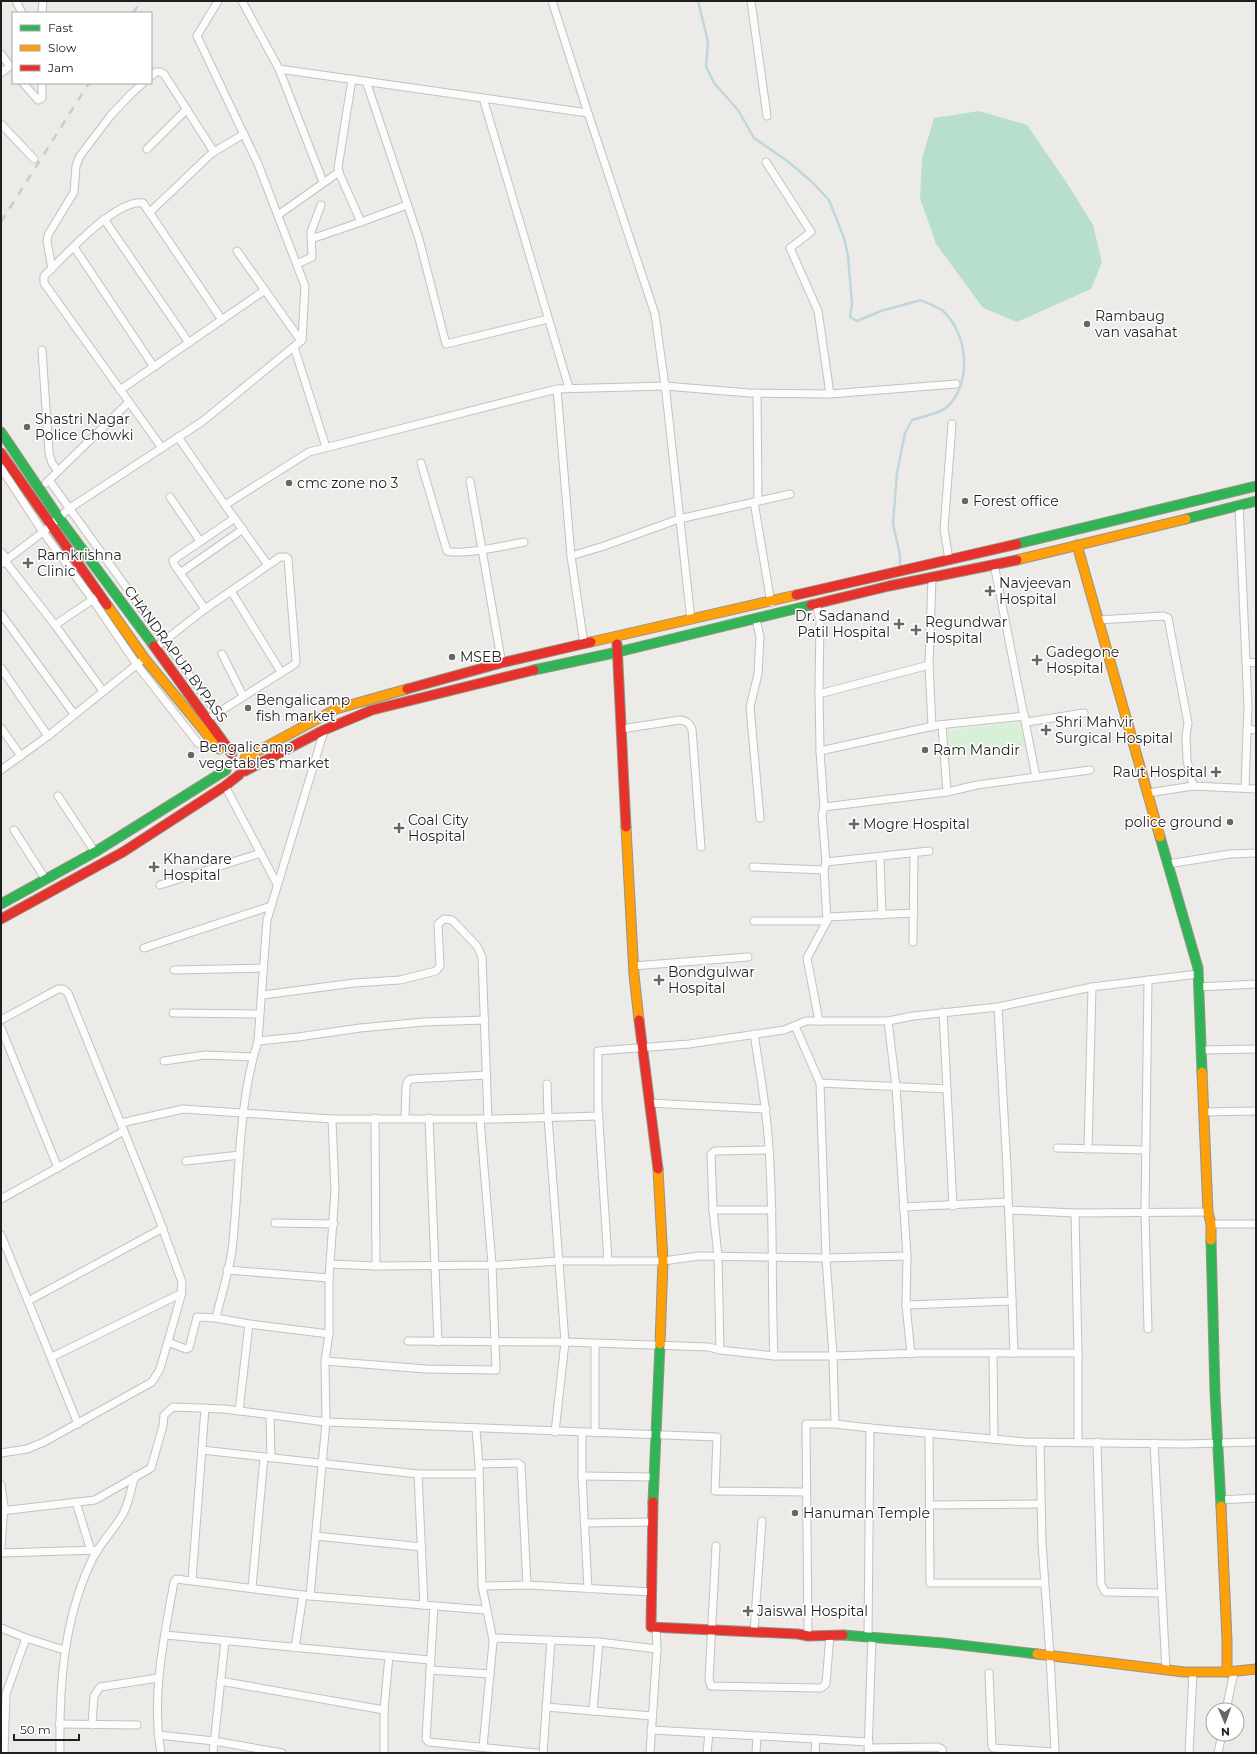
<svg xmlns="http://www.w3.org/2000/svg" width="1257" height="1754" viewBox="0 0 1257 1754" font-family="Montserrat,sans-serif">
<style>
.park{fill:#d9f0d8}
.pitch{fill:#b8dfce}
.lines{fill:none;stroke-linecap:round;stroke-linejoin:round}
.stream{stroke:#bfd7dc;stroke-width:2.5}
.street-casing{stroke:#c3c2c0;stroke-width:9}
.fast-casing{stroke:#949582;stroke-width:11}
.slow-casing{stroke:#949582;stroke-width:11}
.jam-casing{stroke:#949582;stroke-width:11}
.street{stroke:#fcfcfc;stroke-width:7}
.fast{stroke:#30b455;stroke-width:9}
.slow{stroke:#ff9f0a;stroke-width:9}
.jam{stroke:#e5322d;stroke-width:9}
.rail{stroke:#cbcbca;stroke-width:2.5;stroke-dasharray:8 8;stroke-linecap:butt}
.poi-dot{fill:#676665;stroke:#fff;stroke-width:1.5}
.labels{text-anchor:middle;stroke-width:3;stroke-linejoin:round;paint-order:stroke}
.poi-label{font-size:14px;fill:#1f1f1f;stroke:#fff;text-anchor:start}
.street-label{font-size:14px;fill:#1f1f1f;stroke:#fff}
</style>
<rect width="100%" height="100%" fill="#edebe8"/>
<polygon class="park" points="1022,721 1026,747 950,757 947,731"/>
<polygon class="pitch" points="979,111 1027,125 1067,183 1093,225 1102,262 1091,289 1017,322 983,308 936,244 920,198 922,158 934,118"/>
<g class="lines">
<path class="stream" d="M698,1L708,42L706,66L714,83L738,110L754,138L786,160L811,181L829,200L844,238L848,256L852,303L850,317L857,321L881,311L921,300C928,304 940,307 945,313C968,336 972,384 947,407C941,413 921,417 912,420L905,433L897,473L893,524L900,555V567"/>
<defs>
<g id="street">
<polyline points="16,1 22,13"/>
<polyline points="242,1 279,69 588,113 655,314 666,393 691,620"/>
<polyline points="552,1 588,113"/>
<polyline points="751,1 767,116"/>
<polyline points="42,13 43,1"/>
<polyline points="1,54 10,66 1,73"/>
<polyline points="279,69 323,182"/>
<polyline points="151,76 156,72 160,72 164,74 214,152"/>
<polyline points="352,79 338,168 340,175 361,222"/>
<polyline points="366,81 419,239 446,344 548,319"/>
<polyline points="23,83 38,100 42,98 42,83"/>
<polyline points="483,98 569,388"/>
<polyline points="1,124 34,159"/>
<polyline points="147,149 187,109"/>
<polyline points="150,212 212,153 244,134"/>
<polyline points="278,215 339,172"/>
<polyline points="104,219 189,343"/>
<polyline points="311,239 361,222 407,205"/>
<polyline points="74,247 154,367"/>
<polyline points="237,251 301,341"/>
<polyline points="297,264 312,257 311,232 321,205"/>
<polyline points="52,269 47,241 48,235 74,192 76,166 80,156 111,115 131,94 143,83"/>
<polyline points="294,347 326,447"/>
<polyline points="42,350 49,453 52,463 58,471"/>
<polyline points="557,389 571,556 584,644"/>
<polyline points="120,390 265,290"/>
<polyline points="757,393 758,501"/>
<polyline points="830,394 956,384"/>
<polyline points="178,437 225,505 309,452 557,389 665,386 749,393 830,394 818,311 790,248 811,232 766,162"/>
<path d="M162,448L44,283V276C64,257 115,199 143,203L222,320"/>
<path d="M421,463L447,551C459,556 509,545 524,542"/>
<polyline points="1,468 43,532 93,600 137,665 198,743 204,746 216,747"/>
<polyline points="49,480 217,713"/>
<polyline points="470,481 502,664"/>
<polyline points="46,483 129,402"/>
<polyline points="170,497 200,541"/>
<polyline points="754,502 771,603"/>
<polyline points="225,505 268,565"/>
<polyline points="1239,506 1248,706 1245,787"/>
<polyline points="1,552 7,559"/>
<polyline points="571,556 604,546 679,519 790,494"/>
<polyline points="949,560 944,529 952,424"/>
<polyline points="5,561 55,625 103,691"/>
<polyline points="1,564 43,532 70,508 203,421 302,340 305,286 258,164 197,36 218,1"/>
<polyline points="994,564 1036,777"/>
<polyline points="180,573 243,529"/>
<polyline points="231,591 281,672"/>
<polyline points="816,603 820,621 819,690 820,751 824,807 822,815 826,862 824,870 827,921 807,958 819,1021"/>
<polyline points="205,609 174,564 173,560 235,518"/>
<polyline points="1,614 74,714"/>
<polyline points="756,619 760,637 758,674 750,707 760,818"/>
<polyline points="1098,620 1163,616 1168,618 1188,723 1186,736 1187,760 1193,786"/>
<polyline points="55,625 95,598"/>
<polyline points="155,648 205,609 280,557 286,557 288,559 296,661 295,664 208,719"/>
<polyline points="222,654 243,696"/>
<polyline points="1246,662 1256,663"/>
<polyline points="1,668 48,736"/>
<polyline points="819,694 929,665"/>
<polyline points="1027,722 1084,713"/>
<polyline points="942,725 947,792"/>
<polyline points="932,727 929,665 932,578"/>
<polyline points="1,728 21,756"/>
<path d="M621,729L680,720C687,721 689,723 692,729L701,847"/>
<polyline points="1247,729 1256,730"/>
<path d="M324,731L267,920L258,1041C237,1107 240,1181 232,1250C229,1272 221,1296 216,1318L249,1324L329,1334"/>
<polyline points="820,751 938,725 1025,716"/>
<polyline points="1,770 48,736 140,662"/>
<polyline points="225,786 277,884"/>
<polyline points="1148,793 1193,786 1256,789"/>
<polyline points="58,796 95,852"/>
<polyline points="824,807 947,792 977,785 1090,770"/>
<polyline points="14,830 46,880"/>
<polyline points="880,857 882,915"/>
<polyline points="826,862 929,851"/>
<polyline points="1168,864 1230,854 1256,853"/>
<polyline points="753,867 824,870"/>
<polyline points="160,885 261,853"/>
<polyline points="827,917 914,913"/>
<polyline points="754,921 827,921"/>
<polyline points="913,942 914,853"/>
<polyline points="144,948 271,906"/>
<polyline points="633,966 748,957"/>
<polyline points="174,970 263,968"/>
<polyline points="1148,980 1145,1213 1148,1329"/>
<polyline points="1198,987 1256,984"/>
<polyline points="263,995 354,983 400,980 436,971 440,966 438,924 444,919 452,920 477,946 482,957 488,1119"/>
<polyline points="998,1007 1007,1168 1014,1353"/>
<polyline points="943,1012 953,1206"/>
<polyline points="173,1013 259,1014"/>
<polyline points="1,1020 58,989 63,989 68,993 155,1208 182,1282 181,1296 160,1369 152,1382 44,1442 27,1449 1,1453"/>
<polyline points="888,1021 896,1087 907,1256 906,1305 911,1354"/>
<polyline points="795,1026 820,1083 826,1258 833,1356 835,1424 870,1428 868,1637"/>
<polyline points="1,1028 58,1168"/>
<path d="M754,1034C760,1072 767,1110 769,1149C774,1218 771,1287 774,1356"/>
<polyline points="258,1041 298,1037 360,1028 424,1022 485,1020"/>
<polyline points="1201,1050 1256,1049"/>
<polyline points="164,1061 205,1055 253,1057"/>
<polyline points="820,1083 947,1089"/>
<polyline points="547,1084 548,1117 565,1342 555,1432"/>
<polyline points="649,1103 766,1109"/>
<polyline points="1204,1112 1256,1111"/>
<polyline points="375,1118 376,1266"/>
<polyline points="405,1118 406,1086 408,1081 411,1079 487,1075"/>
<polyline points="429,1118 438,1342"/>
<polyline points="121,1123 183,1109 332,1119"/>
<polyline points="1057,1148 1145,1150"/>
<polyline points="1088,1149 1092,987"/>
<polyline points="186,1161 240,1155"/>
<polyline points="1,1199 124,1131"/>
<polyline points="903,1207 1008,1202"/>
<polyline points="713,1210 772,1210"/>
<polyline points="1009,1210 1075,1213 1208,1212"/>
<polyline points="1075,1213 1078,1353 1078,1442"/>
<polyline points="275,1223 334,1224"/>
<polyline points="1211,1224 1256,1224"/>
<polyline points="1,1235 78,1424"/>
<polyline points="608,1261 598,1107 598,1051 689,1044 784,1030 806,1021 888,1021 913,1016 998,1007 1092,987 1198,974"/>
<polyline points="331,1264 376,1266 500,1265 559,1261 663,1261 699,1256 826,1258 907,1256"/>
<polyline points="227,1270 329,1278"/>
<polyline points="28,1301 163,1228"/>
<polyline points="906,1305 1012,1301"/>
<polyline points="408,1341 565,1342 709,1347 720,1350 774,1356 833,1356 920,1353 1078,1353"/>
<polyline points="168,1342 186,1349 189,1348 197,1317 216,1318"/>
<polyline points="720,1350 718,1256 713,1210 711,1154 715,1151 769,1150"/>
<polyline points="993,1353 994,1439"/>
<polyline points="52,1357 182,1293"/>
<polyline points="325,1361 426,1369 496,1370 492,1264 480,1119"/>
<polyline points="239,1411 249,1324"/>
<polyline points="270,1415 271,1458"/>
<polyline points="870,1428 1025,1442 1184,1444 1256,1442"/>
<polyline points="476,1429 479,1464 482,1586 493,1640"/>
<polyline points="582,1433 582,1476 588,1589"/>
<polyline points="595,1433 595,1344"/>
<polyline points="929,1434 930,1583 1044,1583"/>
<polyline points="1097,1442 1101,1584 1105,1592 1162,1593"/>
<polyline points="1154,1443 1166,1670"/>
<polyline points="202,1450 418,1474 478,1474"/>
<polyline points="479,1464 517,1463 521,1465 527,1585"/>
<polyline points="418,1474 424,1605"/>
<polyline points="582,1476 654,1477"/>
<polyline points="1,1485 4,1506 1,1547"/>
<polyline points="1220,1500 1256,1498"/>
<polyline points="76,1502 91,1551"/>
<polyline points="931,1505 1041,1504"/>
<polyline points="1,1511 95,1500 151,1468 163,1426 164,1415 173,1407 224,1409 326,1422 717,1437 715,1491 806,1492"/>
<polyline points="584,1523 653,1522"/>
<polyline points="316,1536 422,1547"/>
<polyline points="716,1546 709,1680 711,1686 821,1688 826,1684 830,1635"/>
<polyline points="1,1553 98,1550"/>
<polyline points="192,1580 205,1408"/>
<polyline points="482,1586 527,1585 652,1592"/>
<polyline points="252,1588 264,1457"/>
<polyline points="310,1596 326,1422 325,1361 329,1334 329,1278 335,1191 332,1119 497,1119 599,1116"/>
<polyline points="434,1606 426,1739 429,1742 536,1753"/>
<polyline points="1,1628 26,1638 64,1650"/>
<polyline points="754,1631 762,1521"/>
<polyline points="165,1635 430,1660"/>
<polyline points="808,1636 806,1424 835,1424"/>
<polyline points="295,1648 303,1595"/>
<polyline points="430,1670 490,1674"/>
<polyline points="989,1673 992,1746 993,1748 1053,1752 1055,1750 1050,1656 1042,1543 1040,1442"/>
<polyline points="220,1681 384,1710"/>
<polyline points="546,1707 652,1716"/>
<polyline points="1226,1710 1234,1672"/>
<polyline points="593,1711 599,1642"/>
<polyline points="59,1724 137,1725"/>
<polyline points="92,1725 94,1696 100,1687 158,1678"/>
<polyline points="651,1730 869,1742"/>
<polyline points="158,1735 214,1741 282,1753"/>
<polyline points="483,1747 493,1642 496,1638 599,1642 657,1649"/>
<polyline points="869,1748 937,1747 942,1749 943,1753"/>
<polyline points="4,1753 6,1694 26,1638"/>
<path d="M60,1753C59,1689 63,1621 91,1562C99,1544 114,1530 123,1514C129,1503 131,1488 135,1476"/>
<path d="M161,1753C151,1696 164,1638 174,1582L176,1579L310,1596L486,1610"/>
<polyline points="213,1753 225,1641"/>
<polyline points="384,1753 384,1710 389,1656"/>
<polyline points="543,1753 551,1640"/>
<polyline points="650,1753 657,1649 656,1628"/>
<polyline points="707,1753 709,1733"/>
<polyline points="756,1753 757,1736"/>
<polyline points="815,1753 816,1739"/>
<polyline points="868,1753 872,1637"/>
<polyline points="1189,1753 1193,1672"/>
<polyline points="1218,1753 1222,1734"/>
</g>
<g id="fast">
<polyline points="1,432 59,518 154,646"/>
<polyline points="1186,519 1256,501"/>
<polyline points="1017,544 1256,486"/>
<polyline points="534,670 618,652 811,605"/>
<polyline points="1160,837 1198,968 1202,1072"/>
<polyline points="1,904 95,852 226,770"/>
<polyline points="1211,1240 1215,1392 1221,1506"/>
<polyline points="653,1502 660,1344"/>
<polyline points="843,1635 943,1643 1037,1654"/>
</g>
<g id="slow">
<polyline points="1077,545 1160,837"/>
<polyline points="1017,560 1186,519"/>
<polyline points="107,605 145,659 219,749"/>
<polyline points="591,642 796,595"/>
<polyline points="245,758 336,709 407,689"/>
<polyline points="626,827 634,975 639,1020"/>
<polyline points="1202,1072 1208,1212 1211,1224 1211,1240"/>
<polyline points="658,1169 663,1261 660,1344"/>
<polyline points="1221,1506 1227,1640 1227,1672"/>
<polyline points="1037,1654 1184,1672 1227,1672 1256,1669"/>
</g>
<g id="jam">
<polyline points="1,453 107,605"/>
<polyline points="796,595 1017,544"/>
<polyline points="811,605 889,586 1017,560"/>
<polyline points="617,644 626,827"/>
<polyline points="154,646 232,754"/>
<polyline points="407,689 501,663 591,642"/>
<polyline points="245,771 324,730 372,710 534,670"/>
<polyline points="1,919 123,852 225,786 239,775"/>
<polyline points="639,1020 658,1169"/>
<polyline points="653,1502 651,1627 798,1634 808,1636 843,1635"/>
</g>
</defs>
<use href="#street" class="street-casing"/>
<use href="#fast" class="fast-casing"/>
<use href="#slow" class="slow-casing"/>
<use href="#jam" class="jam-casing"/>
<use href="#street" class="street"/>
<use href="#fast" class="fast"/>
<use href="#slow" class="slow"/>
<use href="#jam" class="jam"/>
<g class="rail">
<polyline points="133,13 141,1"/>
<polyline points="1,222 89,83"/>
</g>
</g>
<g class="poi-dot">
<circle cx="1087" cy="324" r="4"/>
<circle cx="27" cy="427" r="4"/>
<circle cx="289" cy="483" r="4"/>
<circle cx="965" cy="501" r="4"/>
<path d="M26 557h4v4h4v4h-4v4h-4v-4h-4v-4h4z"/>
<path d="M988 585h4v4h4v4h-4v4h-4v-4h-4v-4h4z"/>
<path d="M897 618h4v4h4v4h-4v4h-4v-4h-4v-4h4z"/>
<path d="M914 624h4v4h4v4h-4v4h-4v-4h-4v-4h4z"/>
<circle cx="452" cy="657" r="4"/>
<path d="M1035 654h4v4h4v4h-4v4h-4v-4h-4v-4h4z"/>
<circle cx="248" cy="708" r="4"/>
<path d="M1044 724h4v4h4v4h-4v4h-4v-4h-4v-4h4z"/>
<circle cx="925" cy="750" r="4"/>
<circle cx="191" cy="755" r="4"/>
<path d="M1214 766h4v4h4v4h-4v4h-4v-4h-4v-4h4z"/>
<circle cx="1230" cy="822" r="4"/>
<path d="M852 818h4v4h4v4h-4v4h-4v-4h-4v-4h4z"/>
<path d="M397 822h4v4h4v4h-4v4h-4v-4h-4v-4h4z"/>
<path d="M152 861h4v4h4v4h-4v4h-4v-4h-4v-4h4z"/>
<path d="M657 974h4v4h4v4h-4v4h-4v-4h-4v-4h4z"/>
<circle cx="795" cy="1513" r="4"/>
<path d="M746 1605h4v4h4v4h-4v4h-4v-4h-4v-4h4z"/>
</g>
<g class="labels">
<g class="poi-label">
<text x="1095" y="321">Rambaug<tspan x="1095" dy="16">van vasahat</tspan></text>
<text x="35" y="424">Shastri Nagar<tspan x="35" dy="16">Police Chowki</tspan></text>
<text x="297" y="488">cmc zone no 3</text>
<text x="973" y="506">Forest office</text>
<text x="37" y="560">Ramkrishna<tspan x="37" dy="16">Clinic</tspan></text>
<text x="999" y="588">Navjeevan<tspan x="999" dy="16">Hospital</tspan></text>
<text x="890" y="621" text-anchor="end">Dr. Sadanand<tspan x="890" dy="16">Patil Hospital</tspan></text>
<text x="925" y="627">Regundwar<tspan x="925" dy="16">Hospital</tspan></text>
<text x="1046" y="657">Gadegone<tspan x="1046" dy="16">Hospital</tspan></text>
<text x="460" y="662">MSEB</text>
<text x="256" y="705">Bengalicamp<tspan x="256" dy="16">fish market</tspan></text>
<text x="1055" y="727">Shri Mahvir<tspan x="1055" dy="16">Surgical Hospital</tspan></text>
<text x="199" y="752">Bengalicamp<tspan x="199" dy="16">vegetables market</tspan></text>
<text x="933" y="755">Ram Mandir</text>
<text x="1207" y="777" text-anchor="end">Raut Hospital</text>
<text x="408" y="825">Coal City<tspan x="408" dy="16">Hospital</tspan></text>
<text x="1222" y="827" text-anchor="end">police ground</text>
<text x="863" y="829">Mogre Hospital</text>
<text x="163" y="864">Khandare<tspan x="163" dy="16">Hospital</tspan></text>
<text x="668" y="977">Bondgulwar<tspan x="668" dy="16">Hospital</tspan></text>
<text x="803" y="1518">Hanuman Temple</text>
<text x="757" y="1616">Jaiswal Hospital</text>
</g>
<g class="street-label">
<text transform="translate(176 654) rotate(54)" y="5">CHANDRAPUR BYPASS</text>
</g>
</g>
<rect width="1257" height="1754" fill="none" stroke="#1f1f1f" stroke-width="4"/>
<rect x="12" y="12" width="140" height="72" fill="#ffffff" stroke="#a5a5a5"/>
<rect x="20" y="25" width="20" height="6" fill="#30b455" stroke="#a5a5a5"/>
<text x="48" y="32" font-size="12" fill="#1f1f1f">Fast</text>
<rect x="20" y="45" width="20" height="6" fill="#ff9f0a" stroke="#a5a5a5"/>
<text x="48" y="52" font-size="12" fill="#1f1f1f">Slow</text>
<rect x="20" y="65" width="20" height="6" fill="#e5322d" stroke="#a5a5a5"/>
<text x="48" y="72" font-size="12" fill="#1f1f1f">Jam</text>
<g transform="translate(1225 1722) rotate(178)"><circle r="19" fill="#ffffff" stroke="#a5a5a5"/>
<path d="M0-3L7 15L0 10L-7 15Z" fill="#676665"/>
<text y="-6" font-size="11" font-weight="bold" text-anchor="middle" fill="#1f1f1f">N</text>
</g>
<path d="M14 1734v6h65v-6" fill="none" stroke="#1f1f1f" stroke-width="2"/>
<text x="20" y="1734" font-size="12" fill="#1f1f1f" stroke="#ffffff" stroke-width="3" paint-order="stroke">50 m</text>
</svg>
